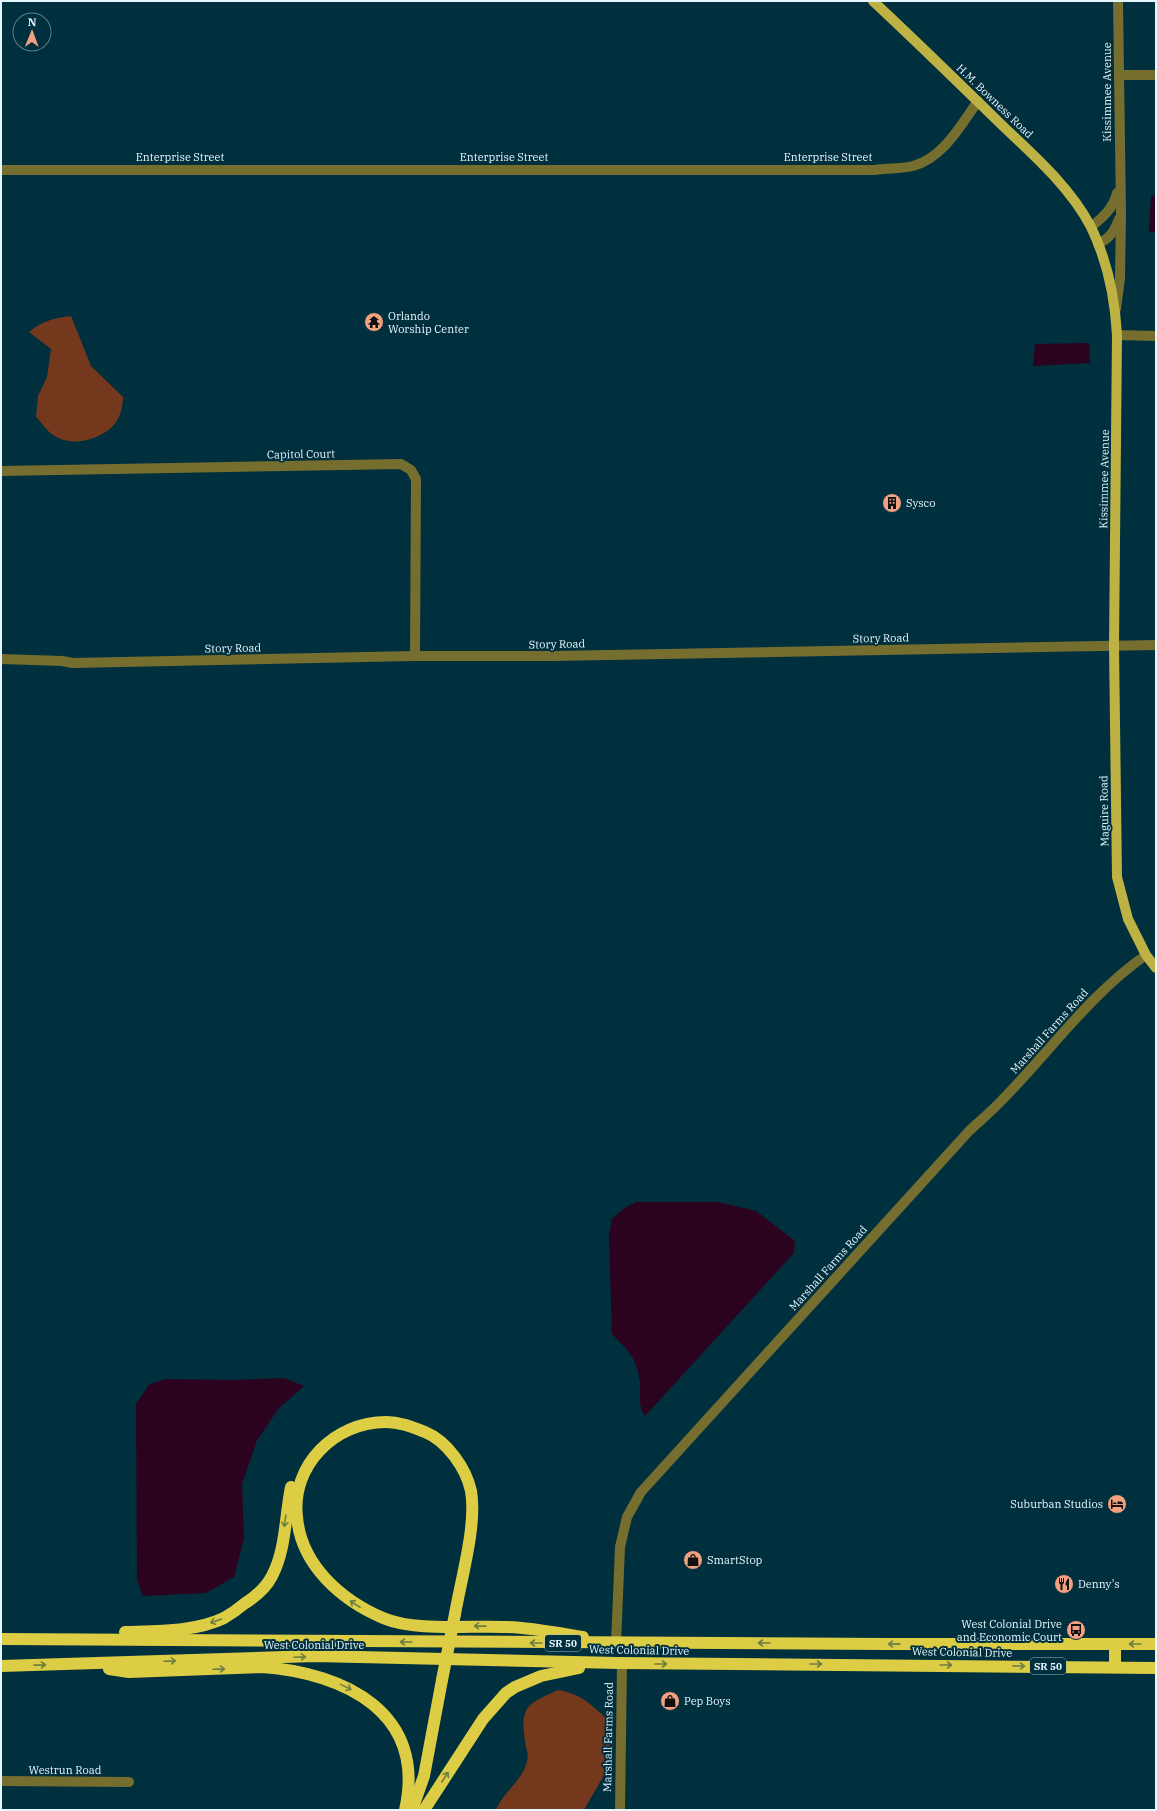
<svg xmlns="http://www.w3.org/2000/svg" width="1157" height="1811" viewBox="0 0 1157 1811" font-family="'IBM Plex Serif',serif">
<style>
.green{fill:#74381d}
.water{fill:#2c031f}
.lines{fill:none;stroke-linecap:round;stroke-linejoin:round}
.minor{stroke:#766e2e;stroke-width:10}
.major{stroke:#bfb245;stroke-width:10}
.highway{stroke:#ddcd45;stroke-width:12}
.highway-bridge{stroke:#ddcd45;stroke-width:12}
.oneway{stroke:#6e7e41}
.labels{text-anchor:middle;stroke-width:4;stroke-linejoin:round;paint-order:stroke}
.shield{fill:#002f3d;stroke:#a0bac3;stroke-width:1}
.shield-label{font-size:10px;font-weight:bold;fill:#e5f6fc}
.street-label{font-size:11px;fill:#e5f6fc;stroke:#002f3d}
.poi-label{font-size:11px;fill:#e5f6fc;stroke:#002f3d;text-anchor:start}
</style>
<rect width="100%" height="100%" fill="#002f3d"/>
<g class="green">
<path d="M71,316L91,366L123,397C123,407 120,420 111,428C96,441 70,447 53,435C47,431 41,422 36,417L38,396L47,377L51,349L29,332C42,321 54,318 71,316Z"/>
<path d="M558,1690C573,1692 585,1699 596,1709C600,1713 606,1717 609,1722C625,1751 597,1785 584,1810H496C503,1792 524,1779 527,1761C529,1755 526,1748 525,1742C520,1706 527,1704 558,1690Z"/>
</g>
<g class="water">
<polygon points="1156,195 1156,232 1149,232 1151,196"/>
<polygon points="1089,343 1090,363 1033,366 1035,344"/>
<path d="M636,1202H718L756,1211L795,1241L794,1253L645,1416C637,1403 641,1396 640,1382C637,1358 628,1350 612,1334L609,1236L612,1219L623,1209Z"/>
<polygon points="284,1378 304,1386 279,1408 257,1440 242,1484 244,1539 234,1577 206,1593 143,1596 137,1580 136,1404 150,1384 166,1379 233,1380"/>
</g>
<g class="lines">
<g class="minor">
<polyline points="1119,75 1156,75"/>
<path d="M1,170H875C887,168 901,169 913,166C943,158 961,125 978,101"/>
<path d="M1091,227C1103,217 1113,209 1117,193"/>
<path d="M1098,244C1110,238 1114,232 1119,219"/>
<polyline points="1116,309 1120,278 1121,214 1118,1"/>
<polyline points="1117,335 1156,336"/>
<polyline points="1,471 401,464 411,470 416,479 415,656"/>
<polyline points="1,659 62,661 73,663 415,656 553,656 1156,645"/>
<path d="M616,1643L620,1547L627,1517L641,1492L970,1130C981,1120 993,1110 1003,1099C1051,1050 1090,994 1146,955"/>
<polyline points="1,1781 129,1782"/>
<polyline points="620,1810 622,1663"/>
</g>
<path class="major" d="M873,1C918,43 962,86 1006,129C1037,158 1071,189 1091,227C1107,260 1115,299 1117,335L1114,646L1117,877L1128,919L1146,955L1156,968"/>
<g class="highway">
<path d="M455,1614C461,1579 477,1525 471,1491C466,1468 447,1441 425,1432C412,1427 400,1422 386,1422C335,1422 291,1465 297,1517C301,1565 341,1600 383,1618C416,1632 471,1625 507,1627C533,1628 558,1633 583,1637"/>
<path d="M125,1632C157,1631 195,1632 224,1618C231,1614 238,1609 244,1604C255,1597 266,1588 272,1576C286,1550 285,1516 291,1487"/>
<polyline points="1,1639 887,1644 1156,1644"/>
<polyline points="1115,1644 1115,1667"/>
<polyline points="1,1666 315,1656 618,1663 1156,1668"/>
<path d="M109,1669L129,1672L262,1667C345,1673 427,1713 405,1810"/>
<polyline points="412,1810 424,1776 442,1680"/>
<polyline points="424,1810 483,1719 506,1693 515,1687 541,1676 579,1668"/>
</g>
<polyline class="highway-bridge" points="442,1680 455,1614"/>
</g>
<defs><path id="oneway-shaft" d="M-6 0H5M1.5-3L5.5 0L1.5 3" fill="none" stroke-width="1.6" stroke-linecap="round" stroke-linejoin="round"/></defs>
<g class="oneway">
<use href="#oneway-shaft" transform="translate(285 1521) rotate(98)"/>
<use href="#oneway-shaft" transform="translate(355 1604) rotate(-147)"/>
<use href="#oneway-shaft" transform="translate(216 1621) rotate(161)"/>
<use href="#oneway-shaft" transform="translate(480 1626) rotate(-179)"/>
<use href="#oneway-shaft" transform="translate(406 1642) rotate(-180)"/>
<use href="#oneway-shaft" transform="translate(536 1643) rotate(-180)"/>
<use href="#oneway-shaft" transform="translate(764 1643) rotate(-180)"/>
<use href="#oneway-shaft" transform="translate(894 1644) rotate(179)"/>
<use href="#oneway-shaft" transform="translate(1135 1644) rotate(-180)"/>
<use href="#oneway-shaft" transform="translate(300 1657) rotate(-2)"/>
<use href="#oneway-shaft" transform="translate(170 1661) rotate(-2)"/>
<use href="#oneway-shaft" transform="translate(661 1664)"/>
<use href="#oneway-shaft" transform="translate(816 1664)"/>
<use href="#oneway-shaft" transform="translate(40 1665) rotate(-1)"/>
<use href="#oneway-shaft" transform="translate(946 1665)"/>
<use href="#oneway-shaft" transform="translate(1019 1666) rotate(1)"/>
<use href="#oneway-shaft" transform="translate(219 1669) rotate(-2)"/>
<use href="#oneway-shaft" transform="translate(346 1687) rotate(26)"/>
<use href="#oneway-shaft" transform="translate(445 1777) rotate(-57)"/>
</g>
<defs>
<symbol id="temple-disc" viewBox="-11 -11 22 22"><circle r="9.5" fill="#f2a07f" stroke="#002f3d"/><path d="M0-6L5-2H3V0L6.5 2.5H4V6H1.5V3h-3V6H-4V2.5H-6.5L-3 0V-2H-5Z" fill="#111"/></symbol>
<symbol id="building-disc" viewBox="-11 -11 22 22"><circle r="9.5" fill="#f2a07f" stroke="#002f3d"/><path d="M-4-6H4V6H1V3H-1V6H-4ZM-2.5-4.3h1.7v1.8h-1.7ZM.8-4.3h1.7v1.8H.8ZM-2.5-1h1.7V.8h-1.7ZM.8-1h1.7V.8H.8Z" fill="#111"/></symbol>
<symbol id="hotel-disc" viewBox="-11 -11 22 22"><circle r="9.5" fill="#f2a07f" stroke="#002f3d"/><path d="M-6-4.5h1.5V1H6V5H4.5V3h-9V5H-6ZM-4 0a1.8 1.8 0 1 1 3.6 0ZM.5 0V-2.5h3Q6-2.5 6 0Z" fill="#111"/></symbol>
<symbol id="shop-disc" viewBox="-11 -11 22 22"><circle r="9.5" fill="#f2a07f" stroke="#002f3d"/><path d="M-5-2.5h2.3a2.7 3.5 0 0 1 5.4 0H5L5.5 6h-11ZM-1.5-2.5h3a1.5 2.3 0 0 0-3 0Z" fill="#111"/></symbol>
<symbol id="restaurant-disc" viewBox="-11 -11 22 22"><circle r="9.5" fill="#f2a07f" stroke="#002f3d"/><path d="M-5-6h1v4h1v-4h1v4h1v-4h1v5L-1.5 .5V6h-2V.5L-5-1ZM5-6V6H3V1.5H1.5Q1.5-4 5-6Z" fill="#111"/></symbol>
<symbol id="bus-disc" viewBox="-11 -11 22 22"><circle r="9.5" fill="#f2a07f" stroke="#002f3d"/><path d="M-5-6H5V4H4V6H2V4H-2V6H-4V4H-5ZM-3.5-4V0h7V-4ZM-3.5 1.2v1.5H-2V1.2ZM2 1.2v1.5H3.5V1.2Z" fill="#111"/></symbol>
</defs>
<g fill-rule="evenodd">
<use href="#temple-disc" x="363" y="311" width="22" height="22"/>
<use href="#building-disc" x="881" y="492" width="22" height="22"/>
<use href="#hotel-disc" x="1106" y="1493" width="22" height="22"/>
<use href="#shop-disc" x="682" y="1549" width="22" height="22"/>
<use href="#restaurant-disc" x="1053" y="1573" width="22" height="22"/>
<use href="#bus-disc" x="1065" y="1619" width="22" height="22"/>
<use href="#shop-disc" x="659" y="1690" width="22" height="22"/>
</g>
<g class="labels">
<g class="shield">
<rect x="545" y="1635" width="36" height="16" rx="3"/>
<rect x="1030" y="1658" width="36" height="16" rx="3"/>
</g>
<g class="shield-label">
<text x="563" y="1647">SR 50</text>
<text x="1048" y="1670">SR 50</text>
</g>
<g class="street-label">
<text transform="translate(1107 92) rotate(-90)" y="4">Kissimmee Avenue</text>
<text transform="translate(995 101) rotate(44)" y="4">H.M. Bowness Road</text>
<text x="180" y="161">Enterprise Street</text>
<text x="504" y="161">Enterprise Street</text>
<text x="828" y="161">Enterprise Street</text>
<text transform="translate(301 454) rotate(-1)" y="4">Capitol Court</text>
<text transform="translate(1104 479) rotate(-89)" y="4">Kissimmee Avenue</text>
<text transform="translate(881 638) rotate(-1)" y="4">Story Road</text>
<text transform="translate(557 644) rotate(-1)" y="4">Story Road</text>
<text transform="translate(233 648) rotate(-1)" y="4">Story Road</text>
<text transform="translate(1104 811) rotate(-91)" y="4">Maguire Road</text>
<text transform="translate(1049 1031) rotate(-48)" y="4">Marshall Farms Road</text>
<text transform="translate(828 1268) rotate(-48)" y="4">Marshall Farms Road</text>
<text x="314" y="1649">West Colonial Drive</text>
<text transform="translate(639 1650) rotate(1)" y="4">West Colonial Drive</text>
<text transform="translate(962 1652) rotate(1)" y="4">West Colonial Drive</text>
<text transform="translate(608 1737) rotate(-89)" y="4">Marshall Farms Road</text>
<text x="65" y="1774">Westrun Road</text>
</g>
<g class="poi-label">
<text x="388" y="320">Orlando<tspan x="388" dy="13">Worship Center</tspan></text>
<text x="906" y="507">Sysco</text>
<text x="1103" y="1508" text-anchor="end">Suburban Studios</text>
<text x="707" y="1564">SmartStop</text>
<text x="1078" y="1588">Denny's</text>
<text x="1062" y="1628" text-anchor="end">West Colonial Drive<tspan x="1062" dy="13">and Economic Court</tspan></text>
<text x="684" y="1705">Pep Boys</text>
</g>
</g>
<rect width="1157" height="1811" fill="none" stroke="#e5f6fc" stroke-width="4"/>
<g transform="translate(32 32) rotate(1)"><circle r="19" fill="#002f3d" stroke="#5c7f89"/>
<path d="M0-3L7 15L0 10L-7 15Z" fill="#f2a07f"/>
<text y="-6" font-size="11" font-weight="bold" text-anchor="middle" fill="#e5f6fc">N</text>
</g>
</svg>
